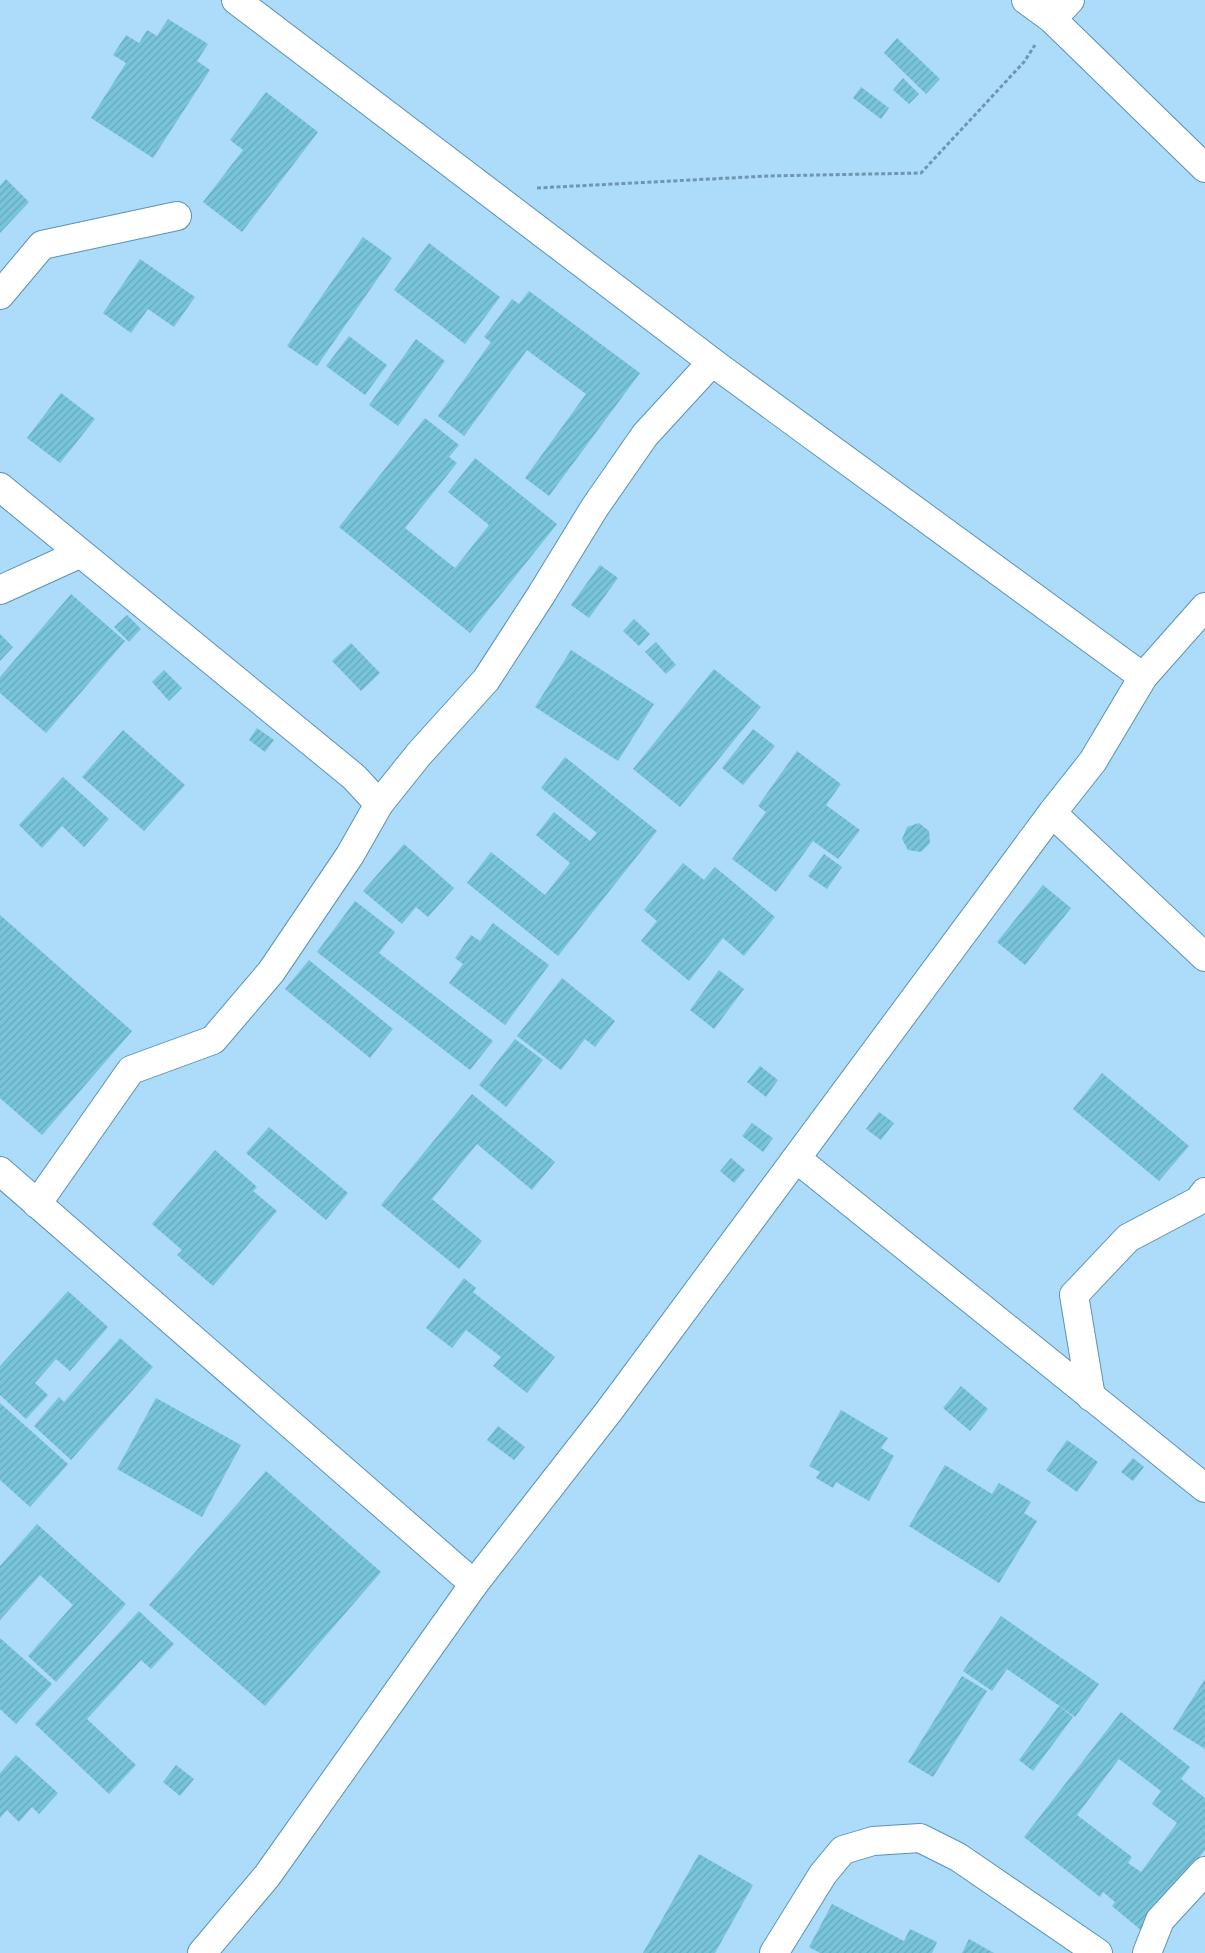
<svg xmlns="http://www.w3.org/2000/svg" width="1205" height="1953" viewBox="0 0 1205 1953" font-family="Ubuntu,sans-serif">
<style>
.building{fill:url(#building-hatch);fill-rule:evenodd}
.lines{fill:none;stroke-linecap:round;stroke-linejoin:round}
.street-casing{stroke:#5a93b6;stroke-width:30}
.path{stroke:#7096af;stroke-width:3;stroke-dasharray:4 2.5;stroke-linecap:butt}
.street{stroke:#fff;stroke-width:28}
</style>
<defs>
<pattern id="building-hatch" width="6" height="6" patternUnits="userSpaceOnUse" patternTransform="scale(1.25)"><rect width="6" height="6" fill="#78c4d8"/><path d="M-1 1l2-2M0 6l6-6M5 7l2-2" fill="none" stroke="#66a8ba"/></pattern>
</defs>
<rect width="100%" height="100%" fill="#addbfa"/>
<g class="building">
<polygon points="168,19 208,44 197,61 210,70 153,158 91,118 126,63 113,55 126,35 139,43 147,30 157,36"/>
<polygon points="897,38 940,79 926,94 884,53"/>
<polygon points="903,78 919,94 909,104 893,90"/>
<polygon points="861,87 889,108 881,119 853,98"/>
<polygon points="266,92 318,132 242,232 203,202 243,150 230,140"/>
<polygon points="6,179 29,202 0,233 0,186"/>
<polygon points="363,237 392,258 317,366 287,346"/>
<polygon points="429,243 500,297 465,344 394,290"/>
<polygon points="140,259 195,297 174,327 148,309 131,333 103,313"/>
<polygon points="529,291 640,373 549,496 525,478 586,394 527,350 464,436 438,416 491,342 484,337 512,299 519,304"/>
<polygon points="349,336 387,365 365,395 326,366"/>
<polygon points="416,339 445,361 398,426 369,405"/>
<polygon points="61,393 95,419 60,463 27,438"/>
<polygon points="425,418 459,445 449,457 457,463 405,528 455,568 489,525 448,492 475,458 557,524 470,633 339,527"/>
<polygon points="600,565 618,578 589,618 571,605"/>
<polygon points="71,594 125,641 46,733 0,693 0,677"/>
<polygon points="127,615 141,629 129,642 114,627"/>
<polygon points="634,619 650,634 639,646 623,631"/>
<polygon points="0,634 13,647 0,661"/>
<polygon points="656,642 676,665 666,674 645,652"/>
<polygon points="351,643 380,673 361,691 332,661"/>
<polygon points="571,650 654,704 618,761 535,707"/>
<polygon points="714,669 761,707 680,807 633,769"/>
<polygon points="164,670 182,688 169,701 152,682"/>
<polygon points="257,728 274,740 265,752 249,740"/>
<polygon points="753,729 775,746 743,785 722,768"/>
<polygon points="123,730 185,785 144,831 82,777"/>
<polygon points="797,751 841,784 826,805 860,830 838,859 813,841 776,892 732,859 766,812 758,806"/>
<polygon points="565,757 657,831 558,956 467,883 491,852 545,895 570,863 536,835 554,812 590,841 597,833 541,788"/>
<polygon points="63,777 109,819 84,847 62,826 42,848 19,825"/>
<polygon points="919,823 929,831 930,843 921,852 908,850 902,839 907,827"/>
<polygon points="404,844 454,888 428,917 416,907 402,924 363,891"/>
<polygon points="824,854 842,867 827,889 808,876"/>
<polygon points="683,863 704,880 715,867 775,917 744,956 723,938 689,981 641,941 657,921 644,910"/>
<polygon points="1043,885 1071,908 1025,965 997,942"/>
<polygon points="355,901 395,932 379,953 493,1041 470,1070 317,952"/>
<polygon points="0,915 132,1031 42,1135 0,1098"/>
<polygon points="493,923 549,965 505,1025 449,983 463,964 455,958 471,935 480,941"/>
<polygon points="309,960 393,1029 370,1058 285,989"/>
<polygon points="719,970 744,989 714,1029 690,1010"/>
<polygon points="562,978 615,1021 595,1047 585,1039 561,1070 517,1036"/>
<polygon points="515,1039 543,1060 506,1107 479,1085"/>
<polygon points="760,1066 778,1080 766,1097 747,1082"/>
<polygon points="1102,1073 1189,1146 1159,1181 1073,1109"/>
<polygon points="472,1094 555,1162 532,1190 477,1144 432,1199 482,1241 459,1269 381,1205"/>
<polygon points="879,1112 894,1123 881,1140 866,1129"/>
<polygon points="752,1123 773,1138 763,1152 742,1136"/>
<polygon points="269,1127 348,1193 326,1220 246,1153"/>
<polygon points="215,1150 257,1187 253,1191 277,1211 213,1286 177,1255 182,1250 152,1224"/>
<polygon points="731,1158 745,1170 734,1183 720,1171"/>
<polygon points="464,1278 476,1288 473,1292 555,1357 527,1393 493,1366 501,1357 466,1330 452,1348 426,1328"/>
<polygon points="68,1291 108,1327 70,1371 56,1359 35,1383 48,1395 26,1419 0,1395 0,1366"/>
<polygon points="120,1338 153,1367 71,1460 34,1426 59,1397 64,1402"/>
<polygon points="961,1386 988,1409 970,1431 943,1408"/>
<polygon points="156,1398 241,1445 202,1517 117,1469"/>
<polygon points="0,1403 68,1464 30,1507 0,1480"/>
<polygon points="841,1410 888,1438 881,1448 894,1456 869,1501 836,1482 833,1488 816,1478 820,1472 809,1466"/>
<polygon points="498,1426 525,1447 514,1460 487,1440"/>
<polygon points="1067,1440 1098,1462 1077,1492 1046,1470"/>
<polygon points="1133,1458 1144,1467 1133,1481 1121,1472"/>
<polygon points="945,1465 992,1494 999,1483 1031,1502 1024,1513 1037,1521 999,1583 909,1526"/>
<polygon points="266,1471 381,1572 265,1706 149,1605"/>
<polygon points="37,1524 126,1604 56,1682 28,1656 73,1605 40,1575 0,1620 0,1566"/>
<polygon points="139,1611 174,1644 151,1669 141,1660 87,1719 136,1765 109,1794 35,1724"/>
<polygon points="1001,1616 1099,1684 1075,1717 1007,1669 992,1691 963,1671"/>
<polygon points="0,1638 52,1684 16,1724 0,1709"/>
<polygon points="962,1676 987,1691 933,1777 908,1762"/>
<polygon points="1205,1679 1205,1749 1173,1729"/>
<polygon points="1059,1706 1073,1717 1033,1771 1019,1760"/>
<path d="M1121,1712L1190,1767L1181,1779L1205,1798V1850L1142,1931L1112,1906L1115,1902L1103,1892L1100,1897L1024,1837ZM1119,1759L1161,1791L1152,1804L1177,1823L1141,1872L1128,1863L1132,1857L1077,1815Z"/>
<polygon points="16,1755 58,1793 39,1814 32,1807 19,1822 7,1810 0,1818 0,1773"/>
<polygon points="176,1765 194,1779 180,1796 163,1782"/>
<polygon points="699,1854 753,1885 715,1953 643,1953"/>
<polygon points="832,1904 904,1941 910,1929 937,1942 932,1953 820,1953 809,1947"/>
<polygon points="969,1939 994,1953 962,1953"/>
</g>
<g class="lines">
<defs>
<g id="street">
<polyline points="236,0 712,362"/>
<polyline points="1026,0 1052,19 1205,168"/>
<polyline points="1052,19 1070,0"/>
<polyline points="0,295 42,245 177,216"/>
<polyline points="0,487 354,777 379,804 419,754 486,680 541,595 595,507 645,435 712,362 1143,677"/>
<polyline points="0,590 79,554"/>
<polyline points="1052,813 1205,957"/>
<polyline points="797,1159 1205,1488"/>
<polyline points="0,1171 474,1584"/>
<polyline points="37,1204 131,1070 213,1040 271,972 350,855 379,804"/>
<polyline points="1091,1397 1074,1295 1128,1238 1198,1201 1205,1192"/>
<polyline points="202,1953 267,1876 474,1584 609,1411 1052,813 1093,761 1143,677 1205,607"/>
<polyline points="774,1953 823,1874 843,1850 873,1841 920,1838 958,1857 1098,1953"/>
<polyline points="1147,1953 1160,1920 1205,1871"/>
</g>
</defs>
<use href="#street" class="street-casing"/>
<polyline class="path" points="537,188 768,176 921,173 1024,62 1035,45"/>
<use href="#street" class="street"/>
</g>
</svg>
